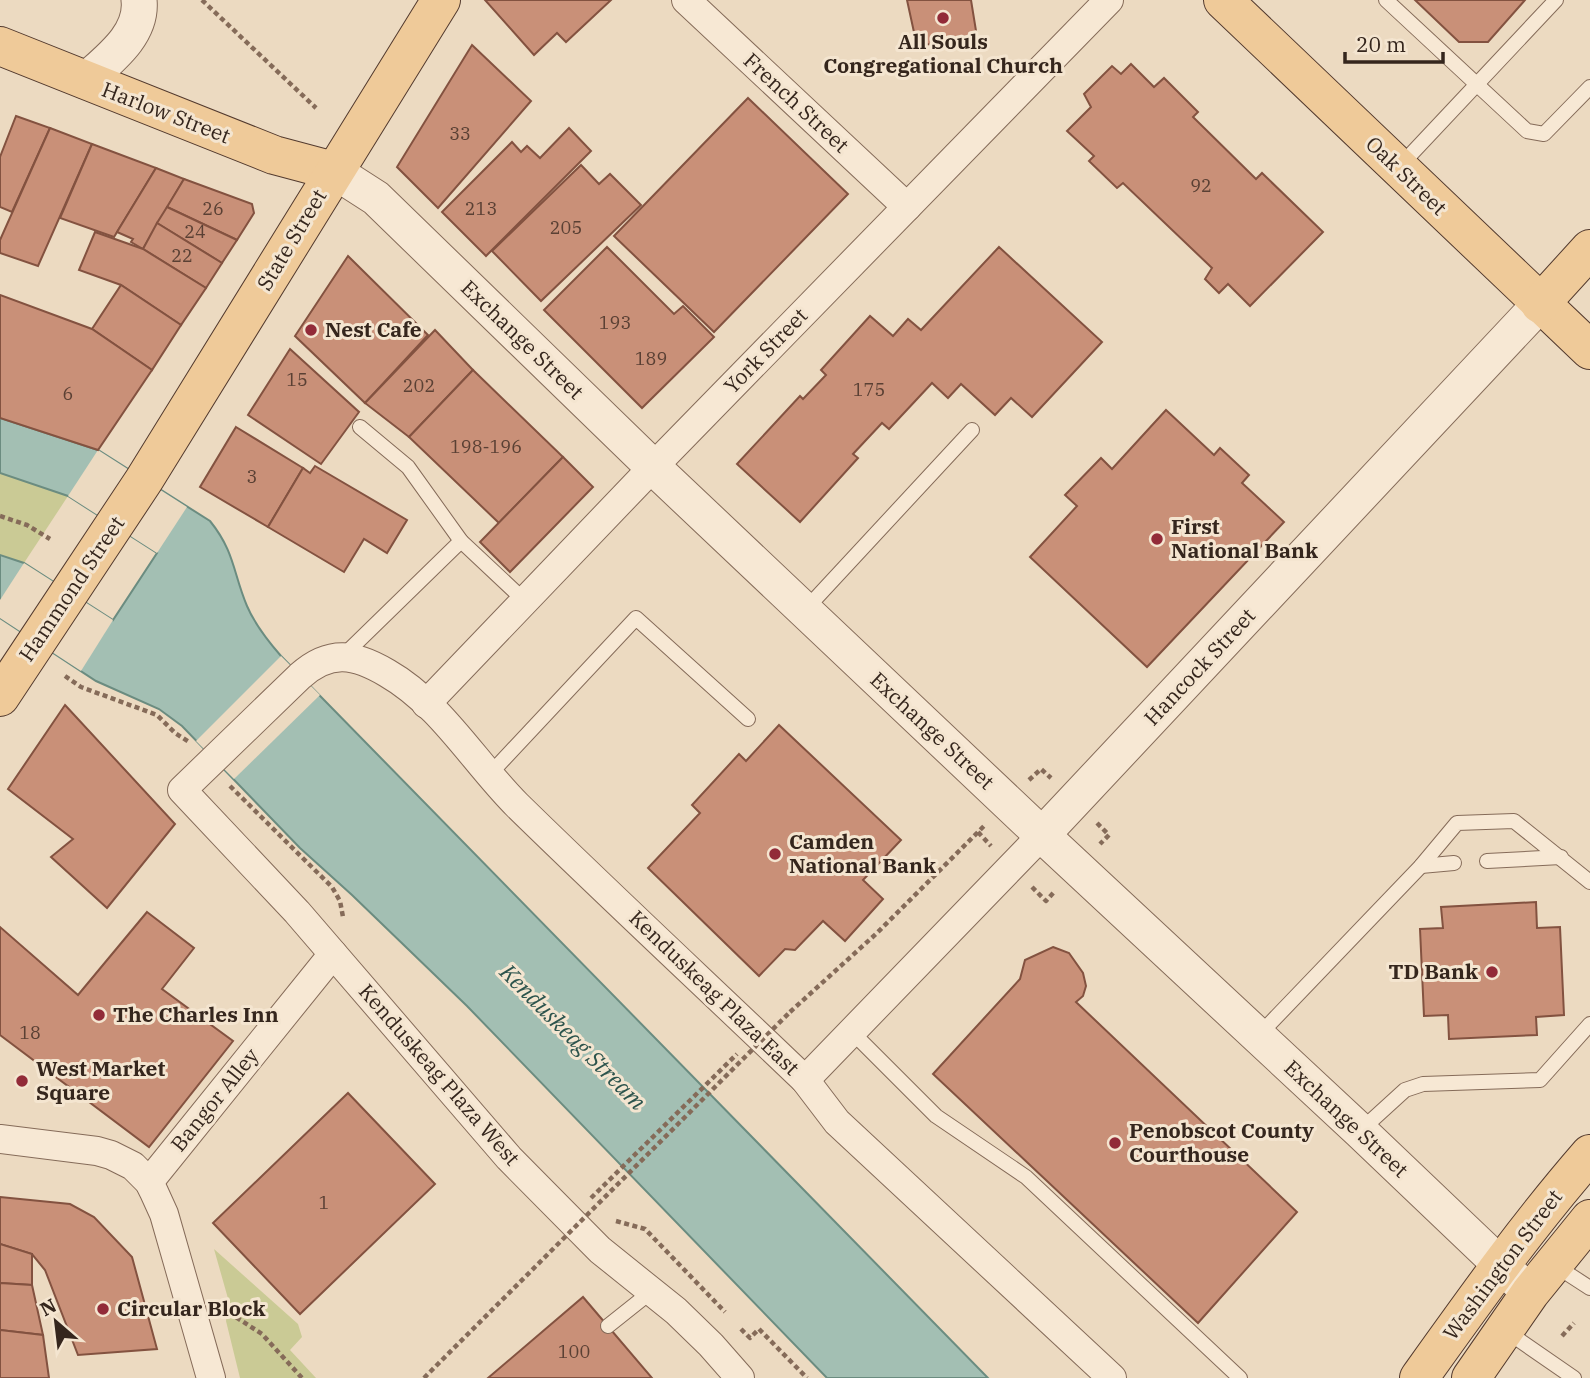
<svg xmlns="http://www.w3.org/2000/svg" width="1590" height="1378" viewBox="0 0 1590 1378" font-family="'IBM Plex Serif',serif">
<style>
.green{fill:#caca95}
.water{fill:#a3bfb3;stroke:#6b8c80;stroke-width:2}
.pier{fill:#ecdac1}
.building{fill:#c99078;stroke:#835240;stroke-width:2}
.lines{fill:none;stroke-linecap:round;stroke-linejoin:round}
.service-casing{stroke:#856b59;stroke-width:16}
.minor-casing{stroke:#856b59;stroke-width:30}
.tertiary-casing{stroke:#856b59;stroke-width:37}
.primary-casing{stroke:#533a2e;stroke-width:40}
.path{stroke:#856b59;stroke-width:4.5;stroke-dasharray:5 3.5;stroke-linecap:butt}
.service{stroke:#f7e8d4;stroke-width:14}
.minor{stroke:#f7e8d4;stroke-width:28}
.tertiary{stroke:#f7e8d4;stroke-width:35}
.primary{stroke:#efca99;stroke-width:38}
.path-bridge{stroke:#856b59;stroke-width:4.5;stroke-dasharray:5 3.5;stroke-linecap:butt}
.poi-dot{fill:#922b38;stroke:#f4e5d0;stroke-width:2.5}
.labels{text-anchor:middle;stroke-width:6;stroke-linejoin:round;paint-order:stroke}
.number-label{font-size:18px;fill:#5a4034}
.poi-label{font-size:21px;font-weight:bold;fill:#35261d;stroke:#f4e5d0;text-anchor:start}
.street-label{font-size:21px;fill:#35261d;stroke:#f4e5d0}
.water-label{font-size:23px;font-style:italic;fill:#2d544d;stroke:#f4e5d0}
</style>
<rect width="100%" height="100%" fill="#ecdac1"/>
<g class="green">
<polygon points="0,473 68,496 24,563 0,555"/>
<polygon points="214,1249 298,1324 302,1337 290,1350 316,1378 240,1378 226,1321 229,1302"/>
</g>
<path class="water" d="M0,418L98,450L210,521C235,552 233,573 247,606C255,625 268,641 281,656L988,1378H827L467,1006L352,895L300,848L182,726L159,709L96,681L0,618V555L24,563L113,620L157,553L68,496L0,473Z"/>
<g class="pier">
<polygon points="98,450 187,507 157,553 68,496"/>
<polygon points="24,563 113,620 81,671 0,618 0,600"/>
<polygon points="281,656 320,695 234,779 196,741"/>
</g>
<g class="building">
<polygon points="485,0 611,0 566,42 557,33 534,55"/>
<polygon points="907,0 971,0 977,37 917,46"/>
<polygon points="1415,0 1525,0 1488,42 1459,42"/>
<polygon points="472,45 531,101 438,208 397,167"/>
<polygon points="1131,64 1154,87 1164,78 1198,112 1193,117 1256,179 1262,173 1323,232 1250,306 1228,284 1219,293 1205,279 1212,268 1123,183 1117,188 1089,161 1094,156 1067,131 1091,107 1084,94 1112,66 1121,74"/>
<polygon points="748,98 848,194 714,332 614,236"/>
<polygon points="16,116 50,128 12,212 0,207 0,157"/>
<polygon points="50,128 92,144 38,266 0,253 0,240"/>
<polygon points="569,128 591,151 486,256 442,212 512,142 521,152 527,146 540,158"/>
<polygon points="92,144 156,168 114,237 60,218"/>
<polygon points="581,165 599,184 610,174 641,205 541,301 492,251"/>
<polygon points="156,168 184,179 143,249 131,242 133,239 117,232"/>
<polygon points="184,179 252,204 254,213 237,240 167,207"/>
<polygon points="167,207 237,240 222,263 157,223"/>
<polygon points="157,223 222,263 206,288 143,249"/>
<polygon points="95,232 143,249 206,288 181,325 121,285 79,270"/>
<polygon points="607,247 674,314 683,306 714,337 642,408 544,310"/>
<polygon points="999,247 1102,342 1032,417 1011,398 995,415 961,384 948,398 932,383 889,429 882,423 853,454 858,458 800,522 737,464 800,396 803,399 826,375 821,370 870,316 893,336 908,319 921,330"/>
<polygon points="348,256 428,335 365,403 295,336"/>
<polygon points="121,285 181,325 152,370 92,329"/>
<polygon points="0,295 92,329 152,370 98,450 0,418"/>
<polygon points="435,330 473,370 409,437 365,403"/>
<polygon points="290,349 359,412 321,464 248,415"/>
<polygon points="473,370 563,457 499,523 409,437"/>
<polygon points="1166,410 1214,455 1220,448 1249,475 1242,483 1284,522 1147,667 1030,557 1077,506 1065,495 1101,458 1112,469"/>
<polygon points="236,427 303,468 268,527 200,487"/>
<polygon points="563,457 593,487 510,572 480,542"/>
<polygon points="315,466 407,520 387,553 364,539 344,572 268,527 303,468 310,473"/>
<polygon points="65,705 175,824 107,908 51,857 73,839 8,789"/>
<polygon points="779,725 901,840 863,880 883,899 845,941 823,921 795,950 785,949 759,976 648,868 700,813 692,805 739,754 746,761"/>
<polygon points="1536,902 1537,928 1560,927 1564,1015 1536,1017 1537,1035 1449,1039 1448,1015 1424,1016 1420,929 1443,928 1441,907"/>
<polygon points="147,912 194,948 162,989 233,1041 149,1147 0,1035 0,927 78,995"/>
<polygon points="1053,947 1069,953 1083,973 1086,986 1083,996 1076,1002 1297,1212 1198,1323 933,1074 1020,979 1025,960"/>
<polygon points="348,1093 435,1184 300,1314 213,1223"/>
<polygon points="0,1197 70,1204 94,1217 132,1257 157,1349 78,1355 45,1270 32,1254 0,1244"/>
<polygon points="0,1244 32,1254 32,1285 0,1283"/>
<polygon points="0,1283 32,1285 43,1335 0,1330"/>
<polygon points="583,1297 652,1378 488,1378"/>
<polygon points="0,1330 43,1335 49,1378 0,1378"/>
</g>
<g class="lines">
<defs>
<g id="service">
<polyline points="1386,0 1527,131 1544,134 1590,87"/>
<polyline points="1399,167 1556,0"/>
<polyline points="360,427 408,467 461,541"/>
<polyline points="805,610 972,430"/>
<polyline points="343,656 461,541 525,601"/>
<polyline points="489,775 636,618 748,719"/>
<polyline points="1487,861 1561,857"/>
<polyline points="1421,866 1454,863"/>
<polyline points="852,1032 936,1116 1026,1177 1240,1378"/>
<polyline points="1258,1036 1421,866 1457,823 1514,821 1590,882"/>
<polyline points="1360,1131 1405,1090 1423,1084 1540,1080 1590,1024"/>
<polyline points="1556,1266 1590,1288"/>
<polyline points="608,1326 652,1291"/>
<polyline points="1506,1331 1574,1378"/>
</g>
<g id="minor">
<polyline points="686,0 907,207"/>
<polyline points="426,704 653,467 1109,0"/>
<polyline points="805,1080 1042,835"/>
<polyline points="0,1139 97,1151 111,1155 133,1166 149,1182 154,1192 164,1214 211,1378"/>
<polyline points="149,1182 333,954"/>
<path d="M740,1378L711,1345L676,1311L600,1250L509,1158L297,912L182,790L300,676C330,649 355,654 387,673C441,704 474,762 517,805C612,898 709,988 805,1080L837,1122L1112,1378"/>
</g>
<g id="tertiary">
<path d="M85,81C108,60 143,35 139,0"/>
<polyline points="334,171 376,198 653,467 1042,835 1360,1131 1530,1293"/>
<polyline points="1042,835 1540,304"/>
</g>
<g id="primary">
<polyline points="1223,0 1590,350"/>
<polyline points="0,46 274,155 334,171"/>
<polyline points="1540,304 1590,249"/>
<polyline points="0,697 144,480 441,0"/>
<path d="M1419,1378C1474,1301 1528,1225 1590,1154"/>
<polyline points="1471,1378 1530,1293 1590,1219"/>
</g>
</defs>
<use href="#service" class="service-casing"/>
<use href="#minor" class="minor-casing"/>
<use href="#tertiary" class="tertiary-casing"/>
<use href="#primary" class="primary-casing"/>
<g class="path">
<polyline points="202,0 316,108"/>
<polyline points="0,516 27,525 50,539"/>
<polyline points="65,676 81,687 157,715 175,733 189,742"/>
<polyline points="1029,780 1041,769 1051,778"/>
<polyline points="230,786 332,887 340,901 343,917"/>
<polyline points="1097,823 1109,835 1100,844"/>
<polyline points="978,832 991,846"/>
<polyline points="1032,887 1046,901 1055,891"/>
<polyline points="790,1012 877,933 984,826"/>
<polyline points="591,1198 737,1054"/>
<polyline points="616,1221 645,1229 725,1312"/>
<polyline points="222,1308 262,1334 302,1378"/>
<polyline points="741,1329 750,1338 759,1329 807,1378"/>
<polyline points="1562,1336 1574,1323"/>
</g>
<use href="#service" class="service"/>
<use href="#minor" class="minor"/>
<use href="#tertiary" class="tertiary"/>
<use href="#primary" class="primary"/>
<polyline class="path-bridge" points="424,1378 790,1012"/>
</g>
<g class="poi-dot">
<circle cx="943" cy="18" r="7"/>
<circle cx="311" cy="330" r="7"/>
<circle cx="1157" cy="539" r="7"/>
<circle cx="775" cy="854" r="7"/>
<circle cx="1492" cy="972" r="7"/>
<circle cx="99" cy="1015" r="7"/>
<circle cx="22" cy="1081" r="7"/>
<circle cx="1115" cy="1143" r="7"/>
<circle cx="103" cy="1309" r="7"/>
</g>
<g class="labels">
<g class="number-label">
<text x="460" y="140">33</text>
<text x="1201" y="192">92</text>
<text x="213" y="215">26</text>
<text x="481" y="215">213</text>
<text x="566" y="234">205</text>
<text x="195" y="238">24</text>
<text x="182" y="262">22</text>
<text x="615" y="329">193</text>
<text x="651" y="365">189</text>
<text x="297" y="386">15</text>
<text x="419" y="392">202</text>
<text x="869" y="396">175</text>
<text x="68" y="400">6</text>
<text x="486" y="453">198-196</text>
<text x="252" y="483">3</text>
<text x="30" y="1039">18</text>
<text x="324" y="1209">1</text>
<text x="574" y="1358">100</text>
</g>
<g class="poi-label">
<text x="943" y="49" text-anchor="middle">All Souls<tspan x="943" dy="24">Congregational Church</tspan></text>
<text x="325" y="337">Nest Cafe</text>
<text x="1171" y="534">First<tspan x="1171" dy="24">National Bank</tspan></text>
<text x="789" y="849">Camden<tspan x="789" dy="24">National Bank</tspan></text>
<text x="1478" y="979" text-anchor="end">TD Bank</text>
<text x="113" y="1022">The Charles Inn</text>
<text x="36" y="1076">West Market<tspan x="36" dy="24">Square</tspan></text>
<text x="1129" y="1138">Penobscot County<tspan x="1129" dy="24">Courthouse</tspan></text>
<text x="117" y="1316">Circular Block</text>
</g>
<g class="street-label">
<text transform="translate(796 103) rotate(43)" y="7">French Street</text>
<text transform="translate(166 113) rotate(21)" y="7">Harlow Street</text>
<text transform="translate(1406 176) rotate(44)" y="7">Oak Street</text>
<text transform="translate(292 240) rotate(-59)" y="7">State Street</text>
<text transform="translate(522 340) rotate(44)" y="7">Exchange Street</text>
<text transform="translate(766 351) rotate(-46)" y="7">York Street</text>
<text transform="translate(72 589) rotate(-56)" y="7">Hammond Street</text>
<text transform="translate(1200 667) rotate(-47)" y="7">Hancock Street</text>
<text transform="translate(932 731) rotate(43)" y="7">Exchange Street</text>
<text transform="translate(714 993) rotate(44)" y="7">Kenduskeag Plaza East</text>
<text transform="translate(439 1075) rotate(49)" y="7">Kenduskeag Plaza West</text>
<text transform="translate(215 1100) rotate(-51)" y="7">Bangor Alley</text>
<text transform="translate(1346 1119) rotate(43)" y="7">Exchange Street</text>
<text transform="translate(1503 1265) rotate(-53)" y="7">Washington Street</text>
</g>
<g class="water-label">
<text transform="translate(573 1037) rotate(45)" y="8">Kenduskeag Stream</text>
</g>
</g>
<g transform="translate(56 1322) rotate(332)" stroke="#f4e5d0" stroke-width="5" paint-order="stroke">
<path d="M0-5L12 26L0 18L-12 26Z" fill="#35261d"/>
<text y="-10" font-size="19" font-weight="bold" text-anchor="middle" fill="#35261d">N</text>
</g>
<path d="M1345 52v10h98v-10" fill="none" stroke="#35261d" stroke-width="3.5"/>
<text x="1356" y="52" font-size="21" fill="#35261d" stroke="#f4e5d0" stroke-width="5" paint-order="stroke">20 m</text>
</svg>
